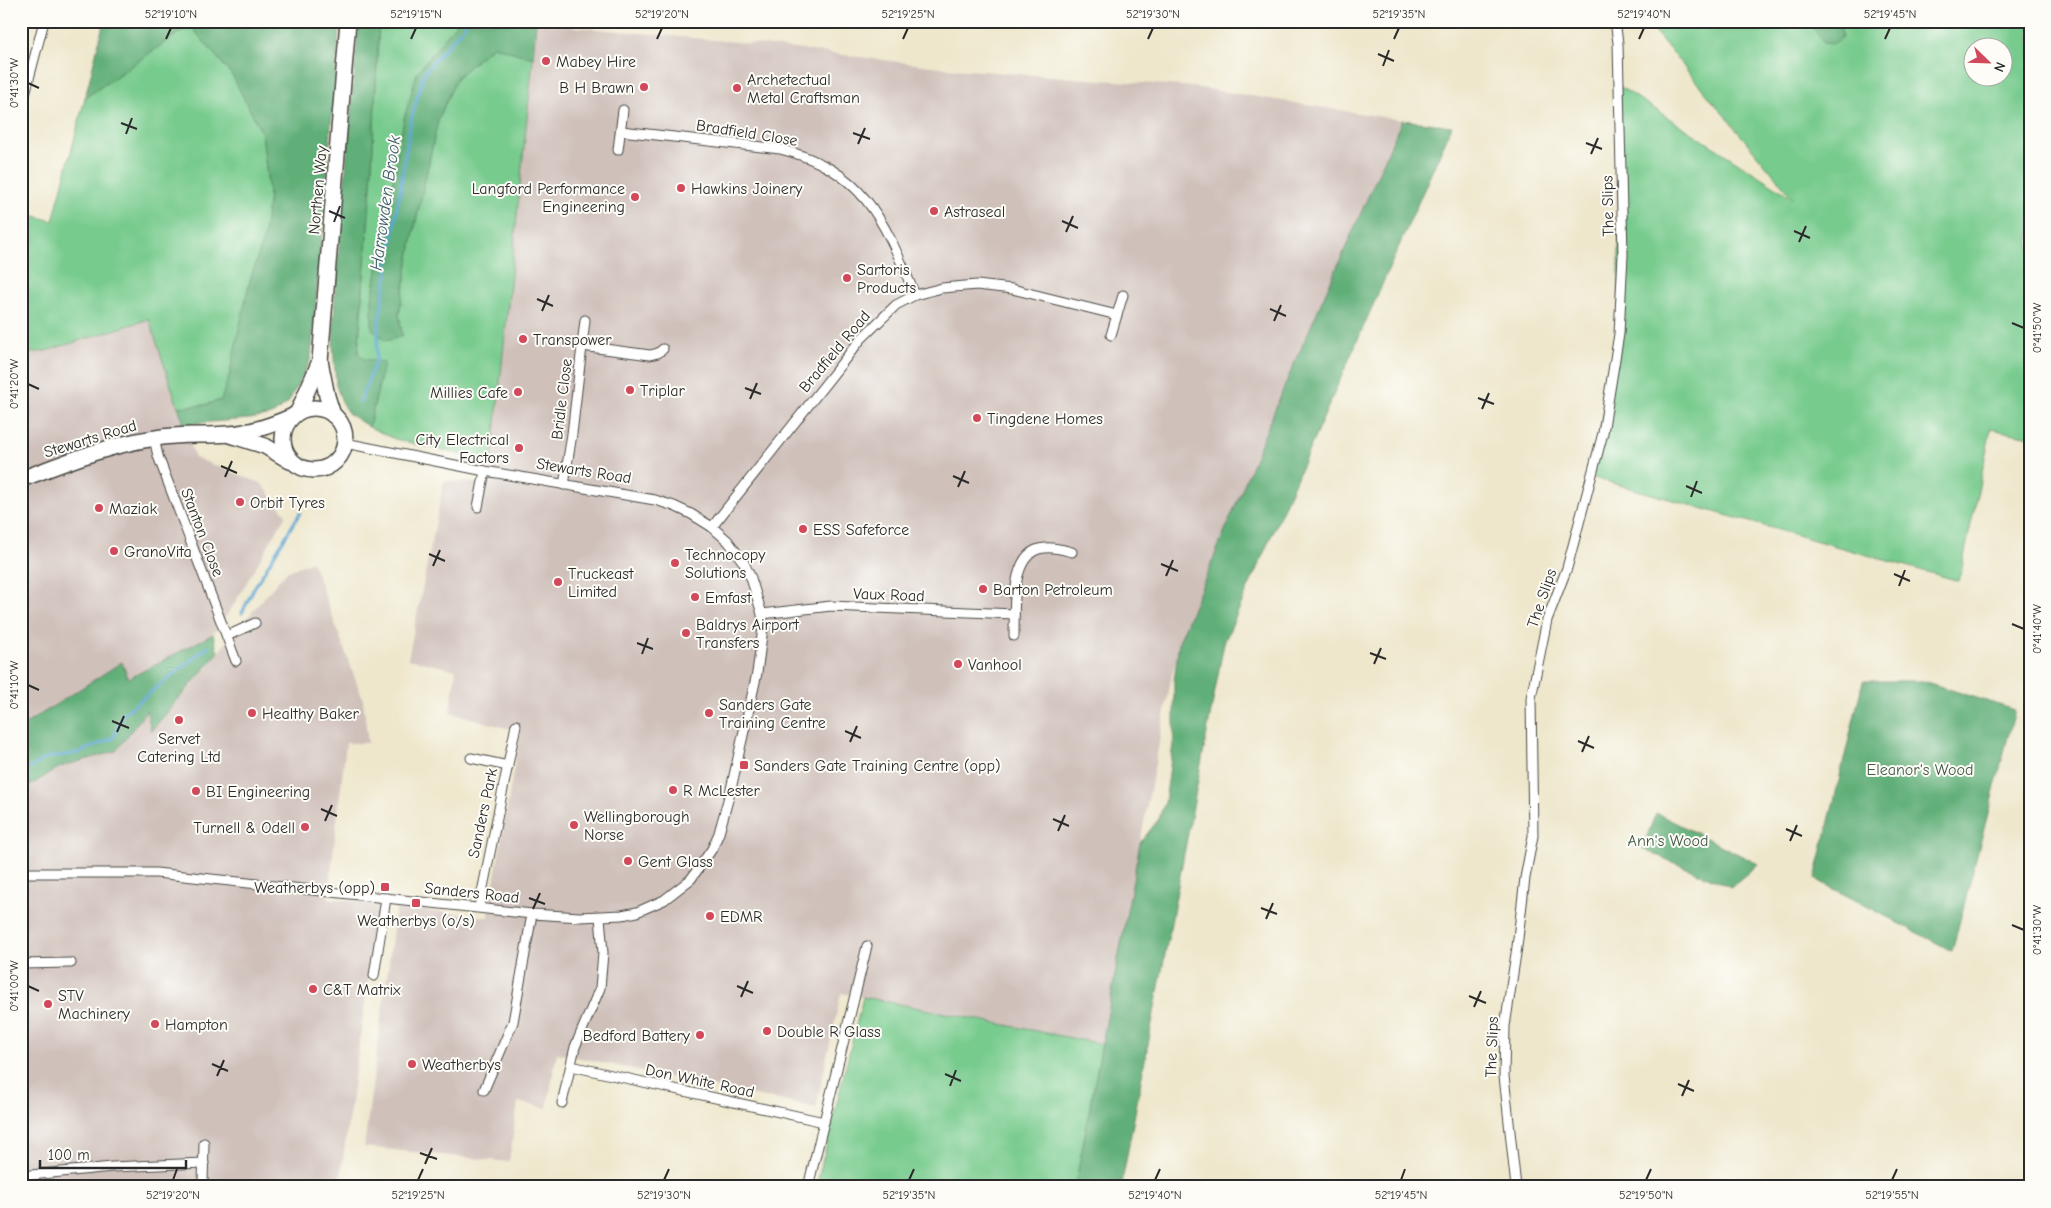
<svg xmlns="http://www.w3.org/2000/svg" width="2051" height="1208" viewBox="0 0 2051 1208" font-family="'Comic Neue',sans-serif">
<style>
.industrial{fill:#cfc0ba}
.green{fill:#77cb8d;stroke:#517b5c;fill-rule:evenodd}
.forest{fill:#61af78;stroke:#466d52}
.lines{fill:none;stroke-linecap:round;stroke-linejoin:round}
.stream{stroke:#5ba6d3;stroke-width:3}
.minor-casing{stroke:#484743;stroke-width:11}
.primary-casing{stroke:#484743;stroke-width:18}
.minor{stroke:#fff;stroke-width:9}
.primary{stroke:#fff;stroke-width:15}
.ticks{fill:none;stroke:#2b2b2b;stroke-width:2}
.poi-dot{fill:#d1495b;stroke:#fdfcf7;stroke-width:2}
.labels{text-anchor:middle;stroke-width:4;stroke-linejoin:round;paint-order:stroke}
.poi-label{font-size:16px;fill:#2b2b2b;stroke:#fdfcf7;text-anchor:start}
.street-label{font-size:16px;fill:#2b2b2b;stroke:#fdfcf7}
.park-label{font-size:16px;fill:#425b48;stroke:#fdfcf7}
.water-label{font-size:18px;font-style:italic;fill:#3e5c6e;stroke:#fdfcf7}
.neatline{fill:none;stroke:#2b2b2b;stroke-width:2}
.ticks-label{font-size:12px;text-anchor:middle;fill:#2b2b2b}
</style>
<rect width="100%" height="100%" fill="#fdfcf7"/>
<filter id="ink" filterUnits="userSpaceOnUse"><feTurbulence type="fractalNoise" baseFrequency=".02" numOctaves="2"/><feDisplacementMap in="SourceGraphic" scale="10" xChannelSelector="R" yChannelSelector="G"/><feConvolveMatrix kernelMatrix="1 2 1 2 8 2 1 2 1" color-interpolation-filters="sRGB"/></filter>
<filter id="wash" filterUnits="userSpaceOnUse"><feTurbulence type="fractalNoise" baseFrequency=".0096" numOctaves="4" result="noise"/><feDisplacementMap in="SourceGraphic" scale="20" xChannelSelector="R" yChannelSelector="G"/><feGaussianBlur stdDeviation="1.12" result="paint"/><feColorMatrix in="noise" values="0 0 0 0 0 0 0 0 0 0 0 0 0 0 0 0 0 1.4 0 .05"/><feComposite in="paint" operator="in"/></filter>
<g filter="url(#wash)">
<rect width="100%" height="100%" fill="#eee7cc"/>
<g class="industrial">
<polygon points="536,23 756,44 955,69 1195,87 1402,120 1186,624 1172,674 1102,1044 841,993 816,1108 557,1053 547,1108 518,1102 509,1162 364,1147 396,907 488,917 520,732 450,712 456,670 408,659 444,481 489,484"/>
<polygon points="149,318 195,458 261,483 286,515 233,606 213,634 128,680 122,663 21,727 21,354 46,351"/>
<polygon points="312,561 363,700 368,743 346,743 328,898 379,904 339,1187 21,1187 21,791 60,767 116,751 147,709 152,730 286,572"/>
</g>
<g class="green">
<polygon points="379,21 458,21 418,73 404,119 372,300 402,336 399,314 413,235 438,120 457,77 493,46 533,58 492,462 395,439 369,427 384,364 364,359 358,354 371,186"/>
<path d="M1646,21H2030V437L1991,429L1959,581L1591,477L1619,334V86L1793,198ZM1974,48H2004V78H1974Z"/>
<polygon points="190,25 232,75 262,133 269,194 264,237 249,284 229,377 221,400 205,405 178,407 149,319 46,351 21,354 21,212 53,221 85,98"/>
<polygon points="863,997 1102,1044 1075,1187 816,1187"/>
</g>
<g class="forest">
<polygon points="104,21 340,21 311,359 288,403 272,415 250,419 184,424 178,407 205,405 221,400 229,377 249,284 264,237 269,194 262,133 232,75 190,25 85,98"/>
<polygon points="359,21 379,21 371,186 358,353 364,359 384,363 369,427 349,414 344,407 336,386 333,345 335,294"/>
<polygon points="458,21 536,23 533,58 493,46 457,77 438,120 413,235 399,314 402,336 386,341 372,329 372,300 404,119 417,73"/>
<polygon points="1809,21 1840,21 1842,38 1832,44 1823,43"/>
<polygon points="1402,120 1452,126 1224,643 1121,1187 1075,1187 1140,843 1158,820 1165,802 1174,737 1174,681 1179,642 1288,378"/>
<polygon points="213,634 218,653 151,731 147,710 116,751 60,767 21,791 21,727 122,662 128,679"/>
<polygon points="1863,681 1923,681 2015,710 1952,951 1815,879"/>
<polygon points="1656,813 1758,864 1731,887 1642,849"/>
</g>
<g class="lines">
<g class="stream">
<polyline points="360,402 376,360 379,324 411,120 424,73 466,24 465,21"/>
<polyline points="242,613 254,588 300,513"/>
<polyline points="21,774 46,758 78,753 113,738 123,714 208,647"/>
</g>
</g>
</g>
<g filter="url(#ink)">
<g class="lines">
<defs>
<g id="minor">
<polyline points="21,109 44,21"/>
<path d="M621,131L780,149C865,170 884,221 915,295"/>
<polyline points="618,150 623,110"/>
<polyline points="1111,335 1123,295"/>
<polyline points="582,346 650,355 658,353 663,349"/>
<polyline points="154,438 158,456 236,661"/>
<polyline points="564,485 572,434 585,320"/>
<polyline points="478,507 485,471"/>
<polyline points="712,527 861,339 896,305 915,295 942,288 977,285 1012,289 1117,315"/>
<polyline points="762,614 831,606 1014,614"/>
<polyline points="227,636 255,623"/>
<path d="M1014,636C1015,611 1009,550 1045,548C1054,547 1064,550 1072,552"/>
<polyline points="471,758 508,766"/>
<polyline points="21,873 156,873 532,914 580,917 622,915 637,912 664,900 691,879 712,849 719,833 731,789 757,673 763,628 762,614 751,578 744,563 728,541 712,527 691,514 674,506 655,500 485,471 345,443"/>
<polyline points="479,907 516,725"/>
<polyline points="21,964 71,963"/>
<polyline points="374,976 386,898"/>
<polyline points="571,1066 824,1122"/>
<polyline points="484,1090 513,1022 532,914"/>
<polyline points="562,1103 575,1047 600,988 603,953 600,917"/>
<polyline points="21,1176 112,1167 204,1163"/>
<polyline points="203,1184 204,1143"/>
<polyline points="808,1187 867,946"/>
<polyline points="1516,1187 1504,1076 1505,1026 1517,947 1525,878 1533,836 1531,698 1547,620 1567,568 1603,433 1619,334 1623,255 1618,43 1615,21"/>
</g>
<g id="primary">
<circle cx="314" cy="439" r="31"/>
<polyline points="298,412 320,361"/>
<polyline points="333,415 327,396 320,361 348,21"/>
<polyline points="230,435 265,446 290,461"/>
<path d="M21,479C65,463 110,444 156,438C180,434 204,436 228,434C251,433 273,425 293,416"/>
</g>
</defs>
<use href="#minor" class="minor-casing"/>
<use href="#primary" class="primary-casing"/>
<use href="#minor" class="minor"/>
<use href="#primary" class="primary"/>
</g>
</g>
<path class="ticks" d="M166,39L171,28M411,39L416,28M657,39L662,28M903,39L908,28M1148,39L1153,28M1394,39L1399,28M1639,39L1644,28M1885,39L1890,28M1378,54L1394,61M1383,66L1389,50M28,83L39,88M121,123L137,129M853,133L870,139M126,134L132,118M1586,143L1602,149M858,144L865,128M1591,154L1598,138M329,211L345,218M1062,221L1078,228M334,222L340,206M1794,231L1810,238M1066,232L1073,216M1799,242L1806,226M537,299L553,306M1270,309L1286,316M542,311L549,295M1274,321L1281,305M2012,323L2024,328M28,384L39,389M745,388L761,394M1478,398L1494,404M750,399L757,383M1482,409L1489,393M221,466L237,473M953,476L969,483M225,477L232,461M1686,486L1702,493M958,487L965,471M1691,497L1697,481M429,554L445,561M1161,564L1178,571M433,566L440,550M1894,574L1910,581M1166,576L1173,560M1899,586L1905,570M2012,624L2024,629M637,643L653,649M1370,653L1386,659M642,654L648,638M1374,664L1381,648M28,685L39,690M112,721L129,728M845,731L861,738M117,732L124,716M1578,741L1594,748M850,742L857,726M1582,752L1589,736M321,809L337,816M1053,819L1069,826M325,821L332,805M1786,829L1802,836M1058,831L1065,815M1790,841L1797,825M529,898L545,904M1261,908L1277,914M533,909L540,893M1266,919L1273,903M2012,925L2024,930M28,986L39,991M737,986L753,993M1469,996L1486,1003M741,997L748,981M1474,1007L1481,991M212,1064L228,1071M945,1074L961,1081M217,1076L224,1060M1678,1084L1694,1091M950,1086L956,1070M1682,1096L1689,1080M420,1153L437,1159M425,1164L432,1148M173,1180L177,1169M418,1180L423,1169M664,1180L669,1169M909,1180L914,1169M1155,1180L1160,1169M1401,1180L1405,1169M1646,1180L1651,1169M1892,1180L1897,1169"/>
<g class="poi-dot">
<circle cx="546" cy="61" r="5"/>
<circle cx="644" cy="87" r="5"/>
<circle cx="737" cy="88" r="5"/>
<circle cx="681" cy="188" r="5"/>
<circle cx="635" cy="197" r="5"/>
<circle cx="934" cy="211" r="5"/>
<circle cx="847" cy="278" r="5"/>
<circle cx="523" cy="339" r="5"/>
<circle cx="630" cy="390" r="5"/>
<circle cx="518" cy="392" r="5"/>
<circle cx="977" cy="418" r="5"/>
<circle cx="519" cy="448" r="5"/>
<circle cx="240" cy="502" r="5"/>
<circle cx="99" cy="508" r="5"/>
<circle cx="803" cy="529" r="5"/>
<circle cx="114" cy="551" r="5"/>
<circle cx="675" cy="563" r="5"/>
<circle cx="558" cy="582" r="5"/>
<circle cx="983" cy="589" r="5"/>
<circle cx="695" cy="597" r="5"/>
<circle cx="686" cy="633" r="5"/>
<circle cx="958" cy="664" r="5"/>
<circle cx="252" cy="713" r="5"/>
<circle cx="709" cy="713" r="5"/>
<circle cx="179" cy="720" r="5"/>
<rect x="739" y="760" width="10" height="10" rx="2.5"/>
<circle cx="673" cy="790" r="5"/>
<circle cx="196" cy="791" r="5"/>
<circle cx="574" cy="825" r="5"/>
<circle cx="305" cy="827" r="5"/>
<circle cx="628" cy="861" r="5"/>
<rect x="380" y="882" width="10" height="10" rx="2.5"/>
<rect x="411" y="898" width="10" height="10" rx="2.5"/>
<circle cx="710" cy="916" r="5"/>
<circle cx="313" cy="989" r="5"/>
<circle cx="48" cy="1004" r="5"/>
<circle cx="155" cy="1024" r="5"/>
<circle cx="767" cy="1031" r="5"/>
<circle cx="700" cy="1035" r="5"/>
<circle cx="412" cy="1064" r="5"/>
</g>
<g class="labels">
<g class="poi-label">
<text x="556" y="67">Mabey Hire</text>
<text x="747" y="85">Archetectual<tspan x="747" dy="18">Metal Craftsman</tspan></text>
<text x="634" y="93" text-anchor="end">B H Brawn</text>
<text x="625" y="194" text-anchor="end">Langford Performance<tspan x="625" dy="18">Engineering</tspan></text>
<text x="691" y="194">Hawkins Joinery</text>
<text x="944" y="217">Astraseal</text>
<text x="857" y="275">Sartoris<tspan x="857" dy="18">Products</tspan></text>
<text x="533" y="345">Transpower</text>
<text x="640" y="396">Triplar</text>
<text x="508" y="398" text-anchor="end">Millies Cafe</text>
<text x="987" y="424">Tingdene Homes</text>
<text x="509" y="445" text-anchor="end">City Electrical<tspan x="509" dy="18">Factors</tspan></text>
<text x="250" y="508">Orbit Tyres</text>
<text x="109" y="514">Maziak</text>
<text x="813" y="535">ESS Safeforce</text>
<text x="124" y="557">GranoVita</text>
<text x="685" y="560">Technocopy<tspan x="685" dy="18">Solutions</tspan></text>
<text x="568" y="579">Truckeast<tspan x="568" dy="18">Limited</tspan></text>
<text x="993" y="595">Barton Petroleum</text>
<text x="705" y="603">Emfast</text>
<text x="696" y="630">Baldrys Airport<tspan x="696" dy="18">Transfers</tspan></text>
<text x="968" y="670">Vanhool</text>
<text x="719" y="710">Sanders Gate<tspan x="719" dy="18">Training Centre</tspan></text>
<text x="262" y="719">Healthy Baker</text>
<text x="179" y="744" text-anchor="middle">Servet<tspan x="179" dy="18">Catering Ltd</tspan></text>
<text x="754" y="771">Sanders Gate Training Centre (opp)</text>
<text x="683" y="796">R McLester</text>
<text x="206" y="797">BI Engineering</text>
<text x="584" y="822">Wellingborough<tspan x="584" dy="18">Norse</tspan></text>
<text x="295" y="833" text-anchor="end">Turnell &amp; Odell</text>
<text x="638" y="867">Gent Glass</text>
<text x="375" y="893" text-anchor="end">Weatherbys (opp)</text>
<text x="720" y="922">EDMR</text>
<text x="416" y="926" text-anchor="middle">Weatherbys (o/s)</text>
<text x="323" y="995">C&amp;T Matrix</text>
<text x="58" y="1001">STV<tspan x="58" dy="18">Machinery</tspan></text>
<text x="165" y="1030">Hampton</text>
<text x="777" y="1037">Double R Glass</text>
<text x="690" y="1041" text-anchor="end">Bedford Battery</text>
<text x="422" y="1070">Weatherbys</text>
</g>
<g class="street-label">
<text transform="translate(747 132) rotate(9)" y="6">Bradfield Close</text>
<text transform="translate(317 190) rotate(-85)" y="6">Northen Way</text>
<text transform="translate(1607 206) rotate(-91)" y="6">The Slips</text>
<text transform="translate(834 351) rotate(-50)" y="6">Bradfield Road</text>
<text transform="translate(561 399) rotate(-83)" y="6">Bridle Close</text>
<text transform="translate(90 438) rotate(-17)" y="6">Stewarts Road</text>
<text transform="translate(584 470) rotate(9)" y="6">Stewarts Road</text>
<text transform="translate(203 532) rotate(69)" y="6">Stanton Close</text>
<text transform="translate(889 594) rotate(2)" y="6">Vaux Road</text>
<text transform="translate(1541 598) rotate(-71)" y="6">The Slips</text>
<text transform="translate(482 813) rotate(-78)" y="6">Sanders Park</text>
<text transform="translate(472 892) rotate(6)" y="6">Sanders Road</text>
<text transform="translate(1491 1047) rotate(-88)" y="6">The Slips</text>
<text transform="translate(700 1080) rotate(12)" y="6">Don White Road</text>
</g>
<g class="park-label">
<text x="1920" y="775">Eleanor's Wood</text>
<text x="1668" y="846">Ann's Wood</text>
</g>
<g class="water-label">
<text transform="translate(385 203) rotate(-82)" y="6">Harrowden Brook</text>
</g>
</g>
<rect width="2051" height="1208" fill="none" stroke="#fdfcf7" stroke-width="55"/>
<g transform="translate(1988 62) rotate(113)"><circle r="24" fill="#fdfcf7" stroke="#a9a8a5"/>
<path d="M0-4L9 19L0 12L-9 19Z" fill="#d1495b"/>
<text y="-8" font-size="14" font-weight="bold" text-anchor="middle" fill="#2b2b2b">N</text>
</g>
<path d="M40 1160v8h146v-8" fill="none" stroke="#2b2b2b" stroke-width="2.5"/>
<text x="48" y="1160" font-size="15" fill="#2b2b2b" stroke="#fdfcf7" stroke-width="4" paint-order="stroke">100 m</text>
<rect x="28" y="28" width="1996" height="1152" class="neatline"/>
<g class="ticks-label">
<text x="171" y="18">52°19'10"N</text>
<text x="416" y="18">52°19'15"N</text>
<text x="662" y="18">52°19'20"N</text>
<text x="908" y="18">52°19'25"N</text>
<text x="1153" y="18">52°19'30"N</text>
<text x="1399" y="18">52°19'35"N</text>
<text x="1644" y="18">52°19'40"N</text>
<text x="1890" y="18">52°19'45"N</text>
<text transform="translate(14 83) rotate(-90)" y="4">0°41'30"W</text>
<text transform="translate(2037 328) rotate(-90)" y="4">0°41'50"W</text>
<text transform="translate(14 384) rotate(-90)" y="4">0°41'20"W</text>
<text transform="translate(2037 629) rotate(-90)" y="4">0°41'40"W</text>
<text transform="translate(14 685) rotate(-90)" y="4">0°41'10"W</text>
<text transform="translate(2037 930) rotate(-90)" y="4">0°41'30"W</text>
<text transform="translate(14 986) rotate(-90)" y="4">0°41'00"W</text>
<text x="173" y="1199">52°19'20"N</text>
<text x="418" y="1199">52°19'25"N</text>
<text x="664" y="1199">52°19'30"N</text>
<text x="909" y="1199">52°19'35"N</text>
<text x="1155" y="1199">52°19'40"N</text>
<text x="1401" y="1199">52°19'45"N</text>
<text x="1646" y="1199">52°19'50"N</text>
<text x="1892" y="1199">52°19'55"N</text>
</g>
</svg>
